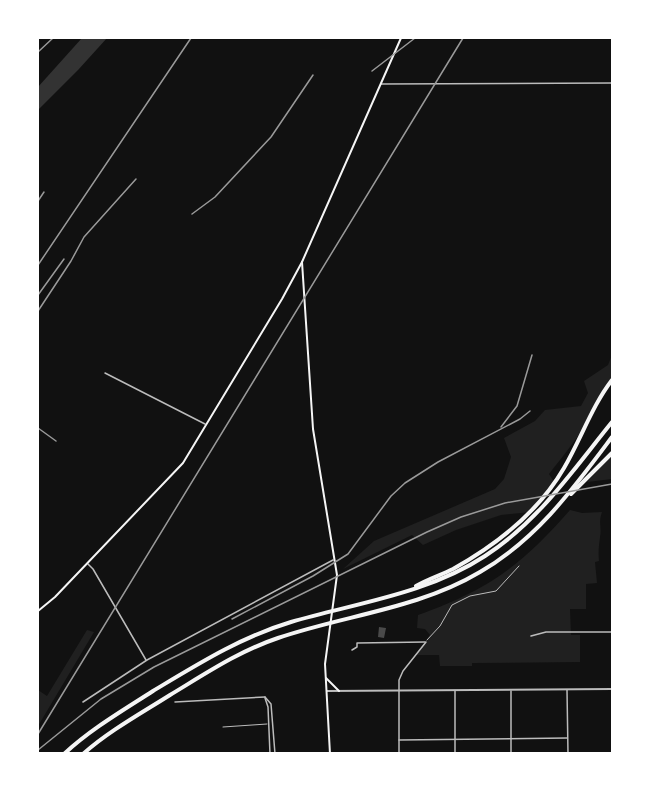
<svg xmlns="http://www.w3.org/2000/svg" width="650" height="791" viewBox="0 0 650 791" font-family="Signika,sans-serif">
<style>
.green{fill:#202020}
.water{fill:#333}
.building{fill:#4a4a4a}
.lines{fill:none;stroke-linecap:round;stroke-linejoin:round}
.service{stroke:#bcbcbc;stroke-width:1}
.minor{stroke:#bcbcbc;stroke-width:1.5}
.tertiary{stroke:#bcbcbc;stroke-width:2}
.secondary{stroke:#f5f5f5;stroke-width:2}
.motorway{stroke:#f5f5f5;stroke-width:4}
.rail{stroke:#9a9a9a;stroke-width:1.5}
</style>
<rect width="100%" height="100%" fill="#111"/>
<g class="green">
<path d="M612,355V377C601,390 597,405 589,419C577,439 563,456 549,474L556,485L531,512L501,515L456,530L423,545L412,535L343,569L374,541L495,489L504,479L511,457L504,438L535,421L545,410L581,406L588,393L584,381L608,365Z"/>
<polygon points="612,455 612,479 587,482"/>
<path d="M570,510L582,513L602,512C598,523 602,527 600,537C599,545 598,552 599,561L595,562L597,583L586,584V609H570L571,635H580V662L472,663V666H440L439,655H416L430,635L425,629L417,628L418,615C488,590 521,566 570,510Z"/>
<polygon points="87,630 94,632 38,726 38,690 47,696"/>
</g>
<polygon class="water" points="82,38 107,38 78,70 38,110 38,87"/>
<polygon class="building" points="379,627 386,628 384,638 378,637"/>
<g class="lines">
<g class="service">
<polyline points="427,640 440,626 452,605 470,596 496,591 519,566"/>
<polyline points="223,727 267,724"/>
</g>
<g class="minor">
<polyline points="381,84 612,83"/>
<polyline points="105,373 205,424"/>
<polyline points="88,564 93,569 146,660"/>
<polyline points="531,636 546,632 612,632"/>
<polyline points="352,650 357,647 357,643 425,642"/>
<polyline points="567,690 568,754"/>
<polyline points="455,691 455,754"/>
<polyline points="511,691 511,754"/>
<polyline points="265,697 271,704 275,754"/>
<polyline points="265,698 268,707 270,754"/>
<polyline points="83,702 147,660 333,560"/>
<polyline points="175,702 265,697"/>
<polyline points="399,740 567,738"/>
<polyline points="399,754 399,680 403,671 426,642"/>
</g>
<polyline class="tertiary" points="327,691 612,689"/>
<g class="secondary">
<polyline points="38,611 55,597 183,463 282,299 302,262"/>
<polyline points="326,678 339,691"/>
<polyline points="330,754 325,664 337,575 313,429 302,262 401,38"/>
</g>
<g class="motorway">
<polyline points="571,494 612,453"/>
<path d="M416,586C428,579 441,575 453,569C496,545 539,511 564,468C581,439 592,406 612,380"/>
<path d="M64,754C91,729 122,711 153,691C198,664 241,637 291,622C356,603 427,594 485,556C538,522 573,470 612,422"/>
<path d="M83,754C109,731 140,714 170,695C205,674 239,651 278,638C345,615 418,609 480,572C537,539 573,489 612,437"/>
</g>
<g class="rail">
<polyline points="38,52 53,38"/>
<polyline points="372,71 415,38"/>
<polyline points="38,201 44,192"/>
<polyline points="192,214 215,197 271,137 313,75"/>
<polyline points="38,265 191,38"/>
<polyline points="38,295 64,259"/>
<polyline points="38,311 71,261 84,237 136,179"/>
<polyline points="501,427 517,406 532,355"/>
<polyline points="38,428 56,441"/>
<polyline points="232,619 313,576 348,554 391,496 405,483 438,462 520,419 530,411"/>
<polyline points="38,734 463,38"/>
<polyline points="38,750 101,699 154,667 427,532 461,517 505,503 612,484"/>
</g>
</g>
<rect width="650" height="791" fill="none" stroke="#ffffff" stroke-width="78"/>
</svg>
